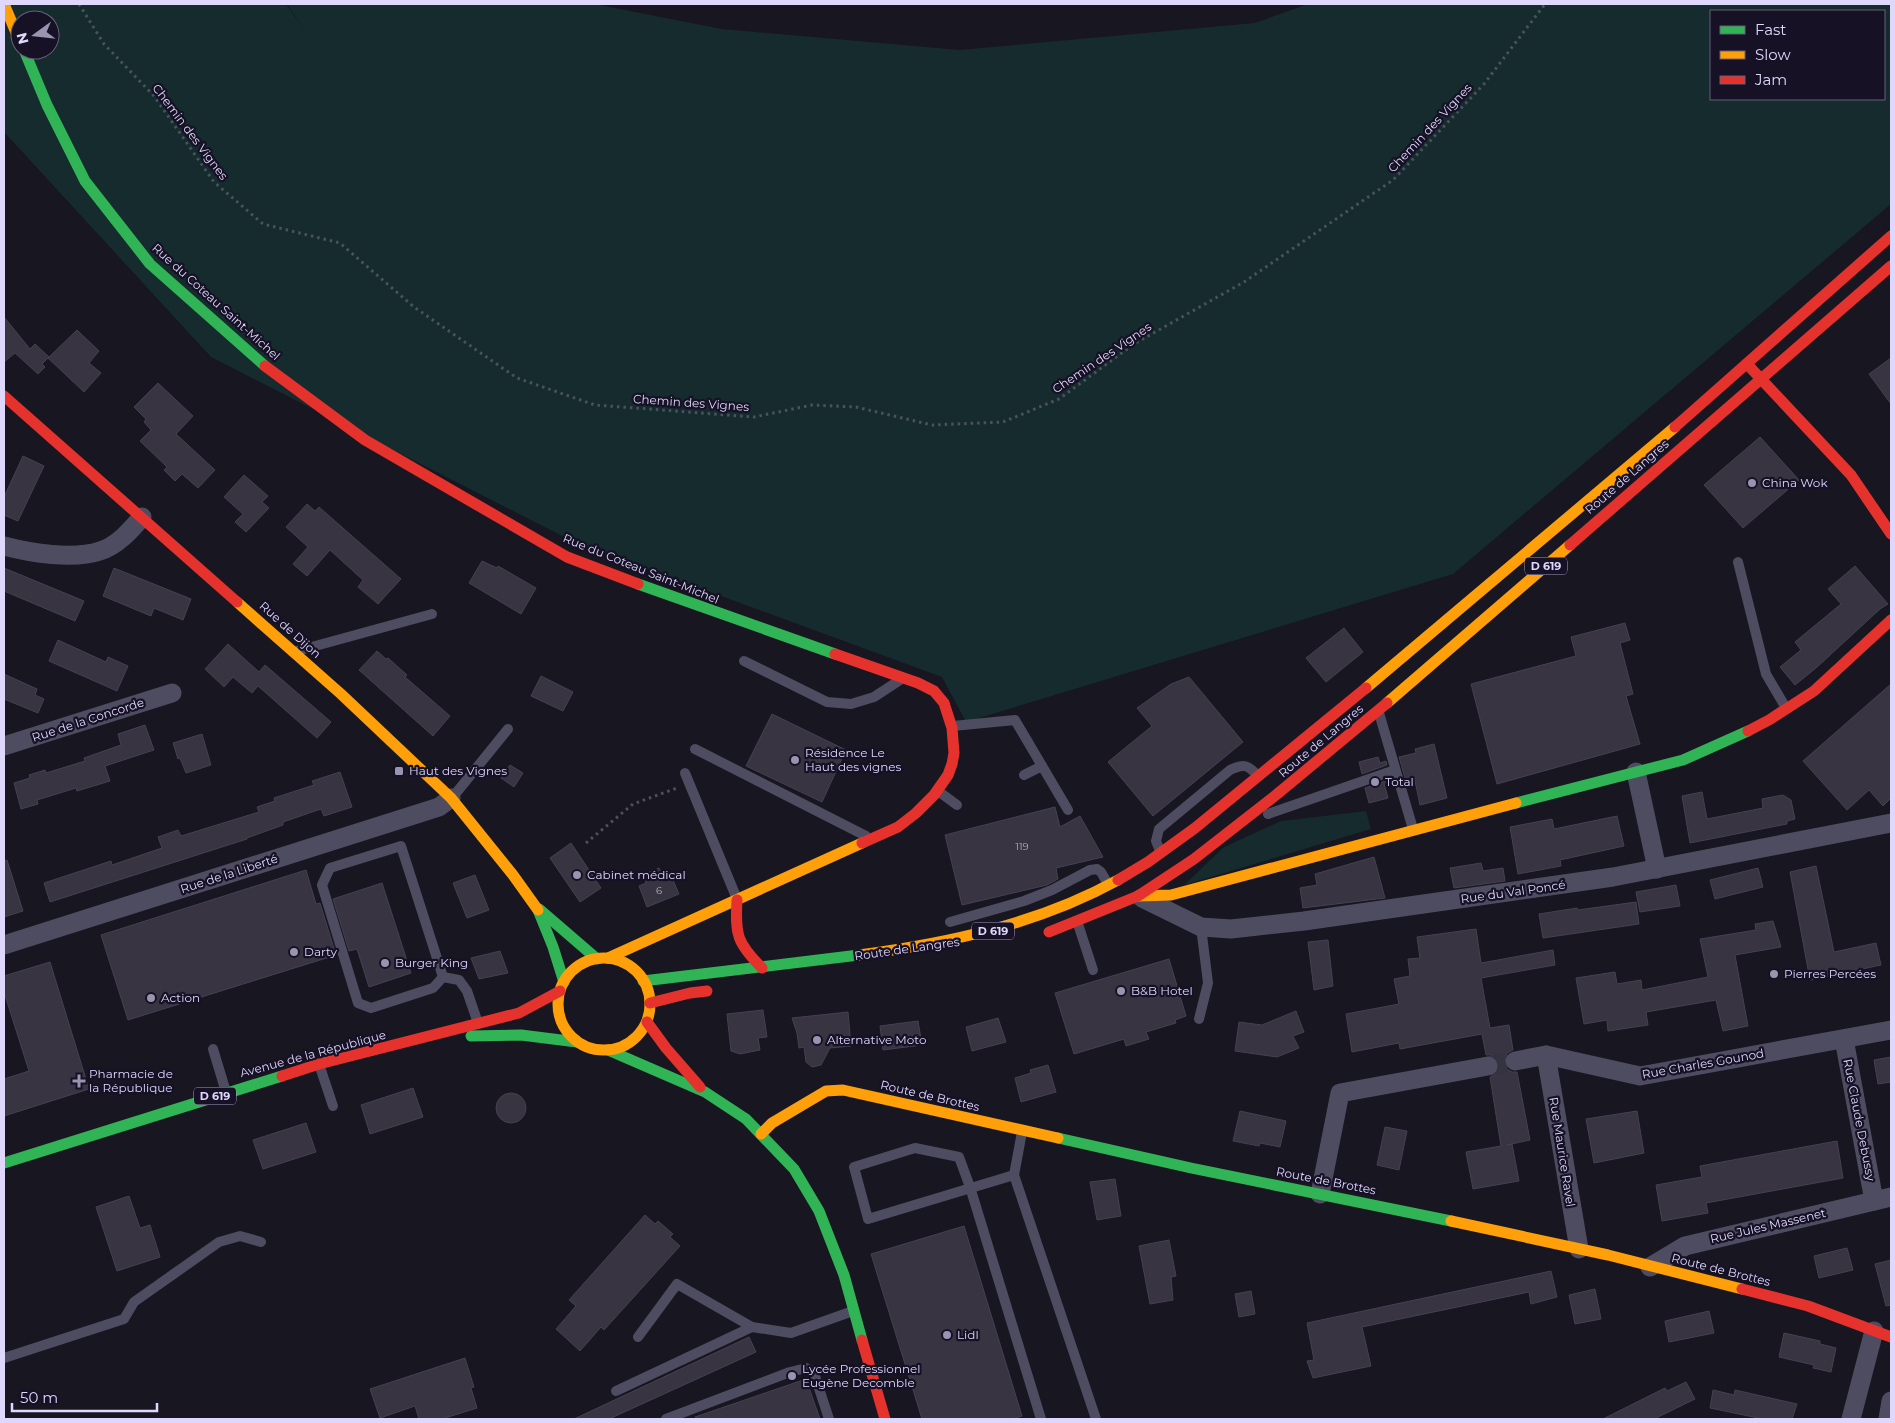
<svg xmlns="http://www.w3.org/2000/svg" width="1895" height="1423" viewBox="0 0 1895 1423" font-family="Montserrat,sans-serif">
<style>
.green{fill:#152b2d;fill-rule:evenodd}
.building{fill:#383442;stroke:#454153}
.lines{fill:none;stroke-linecap:round;stroke-linejoin:round}
.street-tunnel{stroke:#363341;stroke-width:19;stroke-dasharray:19 9;stroke-linecap:butt}
.path{stroke:#495360;stroke-width:3;stroke-dasharray:2.5 4;stroke-linecap:butt}
.lane{stroke:#4e4c60;stroke-width:10}
.street{stroke:#4e4c60;stroke-width:19}
.fast{stroke:#30b455;stroke-width:11}
.slow{stroke:#ff9f0a;stroke-width:11}
.jam{stroke:#e5322d;stroke-width:11}
.poi-dot{fill:#9994af;stroke:#161125;stroke-width:2}
.labels{text-anchor:middle;stroke-width:4.5;stroke-linejoin:round;paint-order:stroke}
.number-label{font-size:10px;fill:#b5afce}
.shield{fill:#161125;stroke:#a39cbc;stroke-width:1}
.shield-label{font-size:11px;font-weight:bold;fill:#dfd8fc}
.street-label{font-size:12px;fill:#dfd8fc;stroke:#161125}
.poi-label{font-size:12px;fill:#dfd8fc;stroke:#161125;text-anchor:start}
</style>
<rect width="100%" height="100%" fill="#181620"/>
<g class="green">
<path d="M4,4H286L304,29L287,4H594L722,29L960,50L1255,23L1308,4H1891V204L1453,574L966,722L942,677L574,542L211,357L4,132ZM1711,11H1884V99H1711ZM20,20H50V50H20Z"/>
<polygon points="1366,811 1371,829 1184,885 1224,847 1281,821"/>
</g>
<g class="building">
<polygon points="4,317 30,349 35,344 49,357 42,364 45,367 38,374 15,353 4,362"/>
<polygon points="77,330 99,351 89,363 101,373 84,392 48,358"/>
<polygon points="1891,358 1891,404 1869,374"/>
<polygon points="158,383 193,416 176,434 215,470 198,488 182,474 175,481 164,470 167,467 140,441 151,430 144,422 146,419 134,407"/>
<polygon points="1760,437 1799,480 1743,528 1704,485"/>
<polygon points="23,456 44,466 18,521 4,515 4,497"/>
<polygon points="244,475 268,496 262,502 269,508 246,532 235,522 243,514 224,497"/>
<polygon points="307,504 315,511 319,507 401,579 378,604 358,587 363,580 330,550 307,576 293,564 308,547 286,527"/>
<polygon points="482,561 497,568 498,566 536,588 521,614 469,583"/>
<polygon points="1855,566 1888,604 1880,609 1816,668 1795,685 1780,667 1801,650 1795,642 1841,604 1828,589"/>
<polygon points="4,568 84,601 75,621 4,591"/>
<polygon points="114,568 191,599 183,620 154,608 151,616 103,596"/>
<polygon points="1625,623 1630,640 1620,643 1633,694 1626,696 1640,744 1497,784 1471,684 1576,656 1571,637"/>
<polygon points="1344,628 1363,652 1326,682 1306,658"/>
<polygon points="58,640 106,662 108,657 128,666 117,691 49,661"/>
<polygon points="228,644 259,672 265,665 331,722 317,738 258,686 252,693 233,677 224,687 205,669"/>
<polygon points="377,651 386,659 388,658 407,675 405,677 450,716 433,736 359,670"/>
<polygon points="4,674 37,689 35,695 44,699 38,713 4,699"/>
<polygon points="541,676 573,692 563,711 531,696"/>
<polygon points="1189,677 1243,742 1153,816 1108,762 1152,726 1137,708 1171,684"/>
<polygon points="1891,684 1891,798 1883,806 1869,790 1847,810 1803,761"/>
<polygon points="772,714 846,750 822,802 746,766"/>
<polygon points="145,725 154,750 105,766 110,781 77,791 76,788 37,800 38,804 21,809 14,783 30,778 29,775 45,770 46,773 85,761 84,758 121,745 118,734"/>
<polygon points="202,734 211,765 186,773 180,758 178,759 173,743"/>
<polygon points="1434,744 1447,798 1420,805 1414,776 1405,778 1399,757 1416,753 1415,749"/>
<polygon points="1378,757 1380,763 1386,761 1387,765 1362,774 1359,762"/>
<polygon points="510,765 523,773 514,787 501,778"/>
<polygon points="340,772 352,807 324,816 321,809 283,822 283,825 247,838 247,839 50,902 44,883 111,861 112,865 162,848 158,837 178,830 181,836 259,812 257,807 275,801 274,798 314,785 312,781"/>
<polygon points="1391,779 1392,782 1384,783 1388,798 1369,803 1365,788"/>
<polygon points="1702,792 1707,819 1763,808 1762,799 1783,795 1791,800 1795,819 1787,821 1787,824 1690,843 1682,796"/>
<polygon points="1055,807 1060,827 1080,816 1103,857 1056,868 1058,879 1047,885 962,905 945,835"/>
<polygon points="1617,816 1624,846 1560,860 1561,866 1518,874 1510,827 1552,819 1554,829"/>
<polygon points="571,843 601,888 580,902 550,858"/>
<polygon points="1374,857 1385,898 1303,908 1300,888 1317,885 1315,874"/>
<polygon points="7,860 23,911 4,917 4,861"/>
<polygon points="1481,863 1483,871 1503,868 1505,881 1454,888 1450,868"/>
<polygon points="1816,866 1834,952 1876,943 1881,965 1810,980 1790,872"/>
<polygon points="659,868 663,877 670,873 679,894 647,907 639,886 646,883 643,875"/>
<polygon points="1758,868 1763,887 1715,899 1710,880"/>
<polygon points="306,870 316,904 320,903 336,955 128,1020 101,935"/>
<polygon points="475,875 489,910 467,918 453,883"/>
<polygon points="382,883 411,973 369,987 357,949 349,951 333,899"/>
<polygon points="1676,885 1680,906 1640,912 1636,892"/>
<polygon points="1636,902 1639,924 1543,938 1539,914 1577,908 1578,910"/>
<polygon points="1773,921 1781,947 1735,955 1748,1026 1723,1031 1716,1000 1646,1012 1648,1025 1608,1031 1607,1020 1584,1024 1576,978 1615,972 1617,984 1641,980 1642,990 1708,977 1700,939 1756,930 1755,924"/>
<polygon points="1476,929 1481,963 1553,950 1555,965 1481,978 1490,1028 1509,1025 1513,1050 1507,1053 1504,1063 1507,1069 1512,1072 1517,1072 1530,1140 1507,1145 1512,1144 1519,1181 1473,1189 1466,1152 1501,1146 1490,1077 1496,1074 1499,1064 1496,1058 1491,1055 1486,1055 1482,1034 1400,1049 1399,1043 1352,1052 1346,1014 1399,1004 1394,979 1410,976 1408,959 1420,958 1417,937"/>
<polygon points="1328,940 1333,986 1314,990 1308,942"/>
<polygon points="500,951 508,973 479,979 471,958"/>
<polygon points="1169,959 1186,1016 1175,1020 1176,1023 1146,1032 1149,1039 1126,1046 1124,1039 1074,1054 1055,993"/>
<polygon points="50,962 89,1089 4,1116 4,1079 29,1071 4,992 4,976"/>
<polygon points="763,1010 767,1037 758,1038 760,1050 740,1054 731,1051 727,1014"/>
<polygon points="1296,1011 1304,1032 1293,1036 1299,1048 1277,1057 1235,1051 1239,1022 1262,1025"/>
<polygon points="848,1012 851,1046 830,1048 821,1065 812,1067 806,1062 804,1047 799,1048 797,1033 792,1018"/>
<polygon points="998,1018 1006,1042 972,1051 966,1027"/>
<polygon points="918,1021 922,1045 883,1050 880,1026"/>
<polygon points="1891,1057 1891,1082 1878,1084 1874,1060"/>
<polygon points="1048,1065 1056,1092 1021,1102 1015,1078 1031,1073 1030,1070"/>
<polygon points="413,1088 423,1117 370,1134 361,1105"/>
<circle cx="511" cy="1108" r="15"/>
<polygon points="1240,1111 1286,1121 1280,1147 1260,1143 1259,1146 1233,1141"/>
<polygon points="1637,1111 1644,1153 1594,1163 1586,1119"/>
<polygon points="306,1123 316,1152 263,1169 253,1140"/>
<polygon points="1385,1127 1407,1131 1399,1170 1377,1165"/>
<polygon points="1837,1141 1843,1178 1706,1203 1708,1213 1662,1221 1656,1185 1702,1177 1700,1166"/>
<polygon points="1115,1179 1121,1216 1097,1220 1090,1182"/>
<polygon points="129,1196 140,1228 150,1225 160,1257 117,1271 96,1207"/>
<polygon points="645,1215 655,1224 658,1221 673,1234 670,1237 680,1246 604,1330 601,1327 580,1351 556,1329 576,1306 569,1300"/>
<polygon points="964,1226 1022,1416 1012,1419 922,1419 871,1254"/>
<polygon points="1169,1240 1176,1276 1171,1277 1173,1300 1150,1304 1139,1246"/>
<polygon points="1847,1248 1853,1270 1819,1278 1814,1256"/>
<polygon points="1891,1260 1891,1305 1886,1306 1875,1264"/>
<polygon points="1551,1271 1557,1297 1531,1304 1529,1292 1362,1327 1371,1366 1313,1378 1307,1361 1314,1360 1307,1323"/>
<polygon points="1595,1289 1601,1319 1575,1324 1569,1295"/>
<polygon points="1251,1291 1255,1314 1239,1317 1235,1294"/>
<polygon points="1709,1311 1714,1333 1669,1342 1665,1321"/>
<polygon points="1784,1333 1820,1341 1820,1344 1836,1348 1831,1372 1813,1368 1814,1365 1779,1357"/>
<polygon points="749,1337 756,1352 609,1419 574,1419"/>
<polygon points="465,1358 474,1387 471,1388 477,1408 442,1419 419,1419 415,1406 380,1418 370,1389"/>
<polygon points="806,1379 820,1419 696,1419 695,1417"/>
<polygon points="1686,1382 1695,1399 1654,1419 1603,1419 1665,1388 1667,1391"/>
<polygon points="1713,1390 1734,1395 1735,1390 1797,1404 1792,1419 1763,1419 1710,1408"/>
</g>
<g class="lines">
<polyline class="street-tunnel" points="1488,1066 1515,1061"/>
<g class="path">
<polyline points="79,4 104,44 154,96 214,182 263,224 340,243 414,307 517,378 595,405 754,417 812,405 856,407 932,425 1003,422 1059,399 1134,344 1244,282 1393,180 1484,84 1545,4"/>
<polyline points="586,843 633,804 677,788"/>
</g>
<g class="lane">
<polyline points="1738,562 1766,674 1786,708"/>
<polyline points="297,651 432,614"/>
<polyline points="744,661 827,702 851,704 874,697 900,680"/>
<polyline points="1379,713 1413,829"/>
<polyline points="953,726 1015,720 1068,810"/>
<polyline points="695,749 866,836"/>
<polyline points="685,773 737,899"/>
<polyline points="1024,775 1042,766"/>
<polyline points="938,791 957,805"/>
<polyline points="452,798 508,729"/>
<polyline points="1268,814 1395,770"/>
<path d="M1160,851L1156,841L1159,829L1230,770C1244,763 1248,765 1258,776"/>
<polyline points="1077,921 1093,970"/>
<polyline points="950,922 1024,901 1052,890 1090,870 1097,869 1101,872 1108,884"/>
<polyline points="443,977 433,988 371,1008 358,1003 322,885 330,868 401,846 443,977 459,980 467,991 478,1023"/>
<polyline points="1199,1019 1208,983 1201,927"/>
<polyline points="213,1049 226,1092"/>
<polyline points="319,1064 333,1106"/>
<polyline points="1022,1132 1014,1175 1096,1419"/>
<polyline points="1014,1175 868,1219 854,1167 915,1148 959,1157 970,1187 1041,1419"/>
<polyline points="638,1337 677,1284 752,1327 791,1333 853,1311"/>
<polyline points="4,1358 124,1319 134,1302 219,1242 240,1236 261,1242"/>
<polyline points="616,1391 752,1327"/>
<polyline points="666,1419 790,1372 806,1368 814,1373 829,1419"/>
</g>
<g class="street">
<path d="M4,546C31,553 73,560 100,551C117,546 131,530 142,517"/>
<polyline points="4,746 172,693"/>
<polyline points="1636,772 1657,869"/>
<polyline points="1142,898 1201,927 1231,929 1304,921 1613,877 1891,823"/>
<polyline points="4,945 439,807 451,798"/>
<polyline points="1844,1039 1874,1201"/>
<polyline points="1546,1055 1579,1249"/>
<polyline points="1515,1061 1546,1055 1640,1076 1891,1030"/>
<polyline points="1320,1194 1340,1093 1488,1066"/>
<polyline points="1650,1267 1685,1246 1891,1197"/>
<polyline points="1851,1419 1874,1331"/>
<polyline points="1888,1419 1891,1401"/>
</g>
<g class="fast">
<polyline points="24,50 47,105 85,181 150,264 265,366"/>
<polyline points="638,584 835,654"/>
<polyline points="1516,803 1683,760 1748,731"/>
<polyline points="539,909 597,959"/>
<polyline points="538,910 553,947 564,982"/>
<polyline points="643,981 859,955"/>
<polyline points="471,1036 521,1035 577,1042"/>
<polyline points="608,1050 705,1092 746,1119 794,1169 819,1211 844,1275 862,1340"/>
<polyline points="1058,1138 1191,1168 1451,1221"/>
<polyline points="4,1163 282,1076"/>
</g>
<g class="slow">
<polyline points="4,4 20,42"/>
<polyline points="237,602 341,694 451,798 513,875 538,910"/>
<polyline points="1366,688 1675,427"/>
<polyline points="1387,703 1570,545"/>
<polyline points="1138,896 1171,895 1516,803"/>
<path d="M859,955C949,943 1038,924 1118,880"/>
<polyline points="608,958 862,843"/>
<circle cx="604" cy="1004" r="46"/>
<polyline points="761,1134 772,1123 826,1091 843,1090 1058,1138"/>
<polyline points="1451,1221 1608,1255 1742,1289"/>
</g>
<g class="jam">
<polyline points="1747,364 1851,475 1891,534"/>
<polyline points="265,366 365,440 567,557 638,584"/>
<polyline points="4,396 237,602"/>
<polyline points="1675,427 1891,236"/>
<polyline points="1570,545 1891,266"/>
<polyline points="835,654 918,683 934,691 944,703 952,728 954,753 952,764 948,775 934,795 916,813 898,827 862,843"/>
<polyline points="1748,731 1769,720 1814,691 1891,620"/>
<polyline points="1118,880 1148,862 1195,828 1366,688"/>
<path d="M737,900C735,935 737,943 762,968"/>
<polyline points="1049,932 1138,896 1194,859 1276,795 1387,703"/>
<polyline points="650,1003 690,993 707,991"/>
<polyline points="647,1022 666,1048 700,1087"/>
<polyline points="282,1076 319,1064 519,1013 560,991"/>
<polyline points="1742,1289 1808,1306 1891,1337"/>
<polyline points="862,1340 885,1419"/>
</g>
</g>
<g class="poi-dot">
<circle cx="1752" cy="483" r="5"/>
<circle cx="795" cy="760" r="5"/>
<rect x="394" y="766" width="10" height="10" rx="2.5"/>
<circle cx="1375" cy="782" r="5"/>
<circle cx="577" cy="875" r="5"/>
<circle cx="294" cy="952" r="5"/>
<circle cx="385" cy="963" r="5"/>
<circle cx="1774" cy="974" r="5"/>
<circle cx="1121" cy="991" r="5"/>
<circle cx="151" cy="998" r="5"/>
<circle cx="817" cy="1040" r="5"/>
<path d="M76.5 1073.5h5v5h5v5h-5v5h-5v-5h-5v-5h5z"/>
<circle cx="947" cy="1335" r="5"/>
<circle cx="792" cy="1376" r="5"/>
</g>
<g class="labels">
<g class="number-label">
<text x="1022" y="850">119</text>
<text x="659" y="894">6</text>
</g>
<g class="shield">
<rect x="1525" y="557.5" width="42" height="17" rx="4"/>
<rect x="972" y="922.5" width="42" height="17" rx="4"/>
<rect x="194" y="1087.5" width="42" height="17" rx="4"/>
</g>
<g class="shield-label">
<text x="1546" y="570">D 619</text>
<text x="993" y="935">D 619</text>
<text x="215" y="1100">D 619</text>
</g>
<g class="street-label">
<text transform="translate(1430 128) rotate(-47)" y="4">Chemin des Vignes</text>
<text transform="translate(190 132) rotate(53)" y="4">Chemin des Vignes</text>
<text transform="translate(216 302) rotate(42)" y="4">Rue du Coteau Saint-Michel</text>
<text transform="translate(1102 358) rotate(-34)" y="4">Chemin des Vignes</text>
<text transform="translate(691 403) rotate(4)" y="4">Chemin des Vignes</text>
<text transform="translate(1627 477) rotate(-41)" y="4">Route de Langres</text>
<text transform="translate(641 569) rotate(22)" y="4">Rue du Coteau Saint-Michel</text>
<text transform="translate(290 630) rotate(42)" y="4">Rue de Dijon</text>
<text transform="translate(88 720) rotate(-18)" y="4">Rue de la Concorde</text>
<text transform="translate(1321 741) rotate(-40)" y="4">Route de Langres</text>
<text transform="translate(229 874) rotate(-18)" y="4">Rue de la Liberté</text>
<text transform="translate(1513 892) rotate(-8)" y="4">Rue du Val Poncé</text>
<text transform="translate(907 949) rotate(-8)" y="4">Route de Langres</text>
<text transform="translate(313 1054) rotate(-15)" y="4">Avenue de la République</text>
<text transform="translate(1703 1064) rotate(-10)" y="4">Rue Charles Gounod</text>
<text transform="translate(930 1096) rotate(13)" y="4">Route de Brottes</text>
<text transform="translate(1859 1120) rotate(79)" y="4">Rue Claude Debussy</text>
<text transform="translate(1562 1152) rotate(81)" y="4">Rue Maurice Ravel</text>
<text transform="translate(1326 1181) rotate(11)" y="4">Route de Brottes</text>
<text transform="translate(1768 1226) rotate(-13)" y="4">Rue Jules Massenet</text>
<text transform="translate(1721 1270) rotate(14)" y="4">Route de Brottes</text>
</g>
<g class="poi-label">
<text x="1762" y="487">China Wok</text>
<text x="805" y="757">Résidence Le<tspan x="805" dy="14">Haut des vignes</tspan></text>
<text x="409" y="775">Haut des Vignes</text>
<text x="1385" y="786">Total</text>
<text x="587" y="879">Cabinet médical</text>
<text x="304" y="956">Darty</text>
<text x="395" y="967">Burger King</text>
<text x="1784" y="978">Pierres Percées</text>
<text x="1131" y="995">B&amp;B Hotel</text>
<text x="161" y="1002">Action</text>
<text x="827" y="1044">Alternative Moto</text>
<text x="89" y="1078">Pharmacie de<tspan x="89" dy="14">la République</tspan></text>
<text x="957" y="1339">Lidl</text>
<text x="802" y="1373">Lycée Professionnel<tspan x="802" dy="14">Eugène Decomble</tspan></text>
</g>
</g>
<rect width="1895" height="1423" fill="none" stroke="#dfd8fc" stroke-width="10"/>
<rect x="1710" y="10" width="175" height="90" fill="#161125" stroke="#66617b"/>
<rect x="1720" y="26" width="25" height="8" fill="#30b455" stroke="#66617b"/>
<text x="1755" y="35" font-size="15" fill="#dfd8fc">Fast</text>
<rect x="1720" y="51" width="25" height="8" fill="#ff9f0a" stroke="#66617b"/>
<text x="1755" y="60" font-size="15" fill="#dfd8fc">Slow</text>
<rect x="1720" y="76" width="25" height="8" fill="#e5322d" stroke="#66617b"/>
<text x="1755" y="85" font-size="15" fill="#dfd8fc">Jam</text>
<g transform="translate(35 35) rotate(255)"><circle r="24" fill="#161125" stroke="#66617b"/>
<path d="M0-4L9 19L0 12L-9 19Z" fill="#9994af"/>
<text y="-8" font-size="14" font-weight="bold" text-anchor="middle" fill="#dfd8fc">N</text>
</g>
<path d="M12 1403v8h145v-8" fill="none" stroke="#dfd8fc" stroke-width="2.5"/>
<text x="20" y="1403" font-size="15" fill="#dfd8fc" stroke="#161125" stroke-width="4" paint-order="stroke">50 m</text>
</svg>
